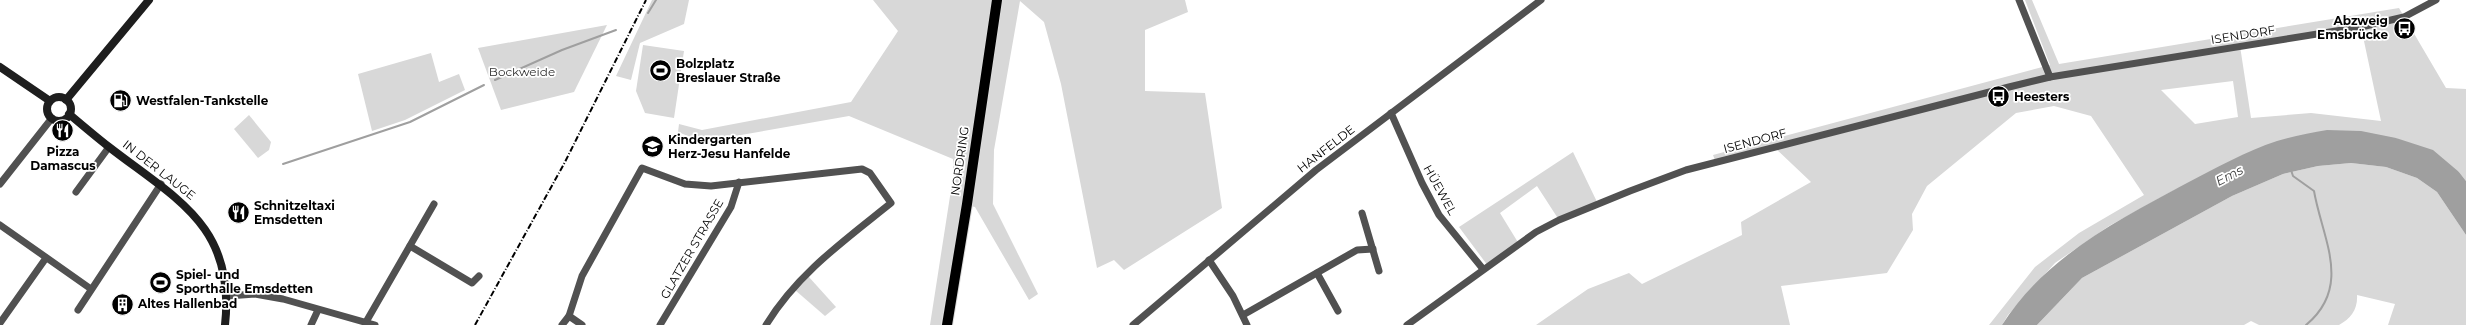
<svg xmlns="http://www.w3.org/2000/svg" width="2466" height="325" viewBox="0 0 2466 325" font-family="Montserrat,sans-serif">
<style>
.green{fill:#d8d8d8;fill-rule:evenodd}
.water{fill:#9f9f9f}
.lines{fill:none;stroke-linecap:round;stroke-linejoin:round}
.stream{stroke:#9f9f9f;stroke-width:2}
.primary-casing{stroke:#dbdbdb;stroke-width:12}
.street{stroke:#515151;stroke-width:7}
.secondary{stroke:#1e1e1e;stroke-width:8}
.primary{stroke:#000;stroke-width:10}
.rail{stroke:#000;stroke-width:2;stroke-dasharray:6 2 1 2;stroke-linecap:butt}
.labels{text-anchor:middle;stroke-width:3.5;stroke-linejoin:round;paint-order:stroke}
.poi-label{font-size:12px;font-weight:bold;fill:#000;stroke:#fff;text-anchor:start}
.street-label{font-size:12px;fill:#000;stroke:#fff}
.park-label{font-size:12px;fill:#2f2f2f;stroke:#fff}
.water-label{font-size:13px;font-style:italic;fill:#404040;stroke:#fff}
</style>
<rect width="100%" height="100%" fill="#fff"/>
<g class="green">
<polygon points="652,0 689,0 684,24 640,43 631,80 616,76"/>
<polygon points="873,0 1185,0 1188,12 1145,30 1145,91 1205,93 1222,208 1124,270 1114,260 1097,268 1061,84 1044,22 1020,1 994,150 993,204 1038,294 1029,300 975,207 962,204 941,325 930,325 953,177 953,159 849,116 718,139 693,138 678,132 679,124 702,130 851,102 898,31"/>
<path d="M2025,0H2032L2059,64L2399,8L2446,88L2466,89V181L2459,172L2396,138L2176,189L2109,226L2055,263L2008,315L2002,325H1989L2035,267L2079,233L2144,195L2091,116L2054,106L2016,113L1927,186L1912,214L1913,230L1887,273L1781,286L1790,325H1536L1588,289L1629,273L1642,284L1742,235L1741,222L1811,182L1774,147L1716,163L1713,155L2050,65ZM2361,27L2381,121L2311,113L2251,118L2240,46ZM2233,81L2238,117L2195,124L2161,90Z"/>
<polygon points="607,25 574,92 501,110 478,48"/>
<polygon points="643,45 684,51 674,118 645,113 636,91"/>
<polygon points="431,53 439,82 459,74 465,90 405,120 372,131 358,74"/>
<polygon points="249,115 271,142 269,150 258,158 234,129"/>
<polygon points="1573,152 1598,204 1559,220 1537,186 1500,213 1519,244 1488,266 1459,227"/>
<path d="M2351,163L2386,167L2417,178L2437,192L2466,235V325H2388L2395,304L2357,295C2358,309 2351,319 2339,325H2259L2251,321L2244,325H2037L2082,278L2232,196L2283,174L2318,166Z"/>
<polygon points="808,276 836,307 825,316 795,290"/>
</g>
<path class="water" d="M2327,130L2361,131L2396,138L2433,150L2459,172L2466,181V235L2437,192L2417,178L2386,167L2351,163L2318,166L2283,174L2232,196L2082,278L2037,325H2002C2045,257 2118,220 2187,183C2216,168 2246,151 2277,141C2293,136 2311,133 2327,130Z"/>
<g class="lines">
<g class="stream">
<polyline points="648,13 656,0"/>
<polyline points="495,80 562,50 616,30"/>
<polyline points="283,164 410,122 484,85"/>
<path d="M2291,170L2293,176L2314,191C2322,238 2353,286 2306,325"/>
</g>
<defs>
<polyline id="primary" points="947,325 967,204 997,0"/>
</defs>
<use href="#primary" class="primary-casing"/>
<g class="street">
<polyline points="2019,0 2050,77"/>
<polyline points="1391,113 1422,183 1439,215 1483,269"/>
<polyline points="0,184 52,118"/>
<polyline points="76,192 109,147"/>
<polyline points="1362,213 1379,271"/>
<polyline points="0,225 91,289"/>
<polyline points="410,246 472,283 479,276"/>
<polyline points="1209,260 1233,296 1247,325"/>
<polyline points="1317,273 1338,311"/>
<polyline points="228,296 255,294 283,299 375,325"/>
<polyline points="78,310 161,184"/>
<polyline points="1243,315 1357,250 1373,249"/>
<polyline points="569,316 582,325"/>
<polyline points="366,322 434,204"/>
<polyline points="0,323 46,258"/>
<polyline points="311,325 318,310"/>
<path d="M562,325L569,316L582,276L642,168L685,184L711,186L862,169L870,173L891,203C845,240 797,274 766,325"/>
<polyline points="660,325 731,207 739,182"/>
<polyline points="1133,325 1316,170 1541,0"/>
<polyline points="1407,325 1536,232 1559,220 1630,191 1686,170 2009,87 2050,77 2361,27 2404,17 2436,0"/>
</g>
<g class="secondary">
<polyline points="0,67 50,101"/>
<circle cx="59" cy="109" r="12"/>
<polyline points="66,100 149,0"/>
<path d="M69,114C82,125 95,136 109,147C176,199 236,226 225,325"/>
</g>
<use href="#primary" class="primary"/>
<polyline class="rail" points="475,325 565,162 646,0"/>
</g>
<defs>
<symbol id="bus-disc" viewBox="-11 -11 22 22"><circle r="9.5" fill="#000" stroke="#fff"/><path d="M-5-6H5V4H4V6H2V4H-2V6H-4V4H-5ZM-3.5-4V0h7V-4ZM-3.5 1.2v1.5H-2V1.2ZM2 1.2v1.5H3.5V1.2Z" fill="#fff"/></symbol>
<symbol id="stadium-disc" viewBox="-11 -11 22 22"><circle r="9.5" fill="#000" stroke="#fff"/><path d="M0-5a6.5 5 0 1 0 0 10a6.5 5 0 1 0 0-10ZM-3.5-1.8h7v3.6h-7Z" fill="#fff"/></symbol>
<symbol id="fuel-disc" viewBox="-11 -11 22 22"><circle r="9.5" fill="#000" stroke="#fff"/><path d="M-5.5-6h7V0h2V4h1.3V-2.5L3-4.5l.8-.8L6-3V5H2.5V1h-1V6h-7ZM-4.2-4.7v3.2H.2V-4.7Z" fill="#fff"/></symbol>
<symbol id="restaurant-disc" viewBox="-11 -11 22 22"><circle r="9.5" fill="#000" stroke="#fff"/><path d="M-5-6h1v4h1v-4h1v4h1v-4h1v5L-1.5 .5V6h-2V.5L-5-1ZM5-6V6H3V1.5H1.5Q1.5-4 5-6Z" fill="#fff"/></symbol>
<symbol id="school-disc" viewBox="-11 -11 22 22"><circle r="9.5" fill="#000" stroke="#fff"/><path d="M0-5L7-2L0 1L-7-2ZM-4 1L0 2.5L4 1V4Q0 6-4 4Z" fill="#fff"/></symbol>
<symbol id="building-disc" viewBox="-11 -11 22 22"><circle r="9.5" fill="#000" stroke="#fff"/><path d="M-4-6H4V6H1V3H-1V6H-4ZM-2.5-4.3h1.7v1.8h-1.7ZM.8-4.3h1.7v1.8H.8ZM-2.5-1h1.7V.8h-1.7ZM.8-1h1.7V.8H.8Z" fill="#fff"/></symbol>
</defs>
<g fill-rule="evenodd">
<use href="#bus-disc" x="2392" y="16" width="25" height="25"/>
<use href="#stadium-disc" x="648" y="58" width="25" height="25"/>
<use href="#bus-disc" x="1986" y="84" width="25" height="25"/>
<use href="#fuel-disc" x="108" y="88" width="25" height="25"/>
<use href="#restaurant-disc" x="50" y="118" width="25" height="25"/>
<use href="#school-disc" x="640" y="134" width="25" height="25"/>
<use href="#restaurant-disc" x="226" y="200" width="25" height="25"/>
<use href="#stadium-disc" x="148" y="270" width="25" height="25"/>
<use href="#building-disc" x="110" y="292" width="25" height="25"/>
</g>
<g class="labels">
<g class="poi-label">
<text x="2388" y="25" text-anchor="end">Abzweig<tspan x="2388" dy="14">Emsbrücke</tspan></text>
<text x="676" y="68">Bolzplatz<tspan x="676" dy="14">Breslauer Straße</tspan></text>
<text x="2014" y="101">Heesters</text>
<text x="136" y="105">Westfalen-Tankstelle</text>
<text x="668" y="144">Kindergarten<tspan x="668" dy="14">Herz-Jesu Hanfelde</tspan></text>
<text x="63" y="156" text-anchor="middle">Pizza<tspan x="63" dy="14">Damascus</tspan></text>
<text x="254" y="210">Schnitzeltaxi<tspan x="254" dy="14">Emsdetten</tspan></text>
<text x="176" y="279">Spiel- und<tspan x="176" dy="14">Sporthalle Emsdetten</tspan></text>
<text x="138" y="308">Altes Hallenbad</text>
</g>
<g class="street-label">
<text transform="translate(2243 35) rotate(-9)" y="4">ISENDORF</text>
<text transform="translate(1755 141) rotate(-15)" y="4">ISENDORF</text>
<text transform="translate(1326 149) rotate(-38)" y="4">HANFELDE</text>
<text transform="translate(960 161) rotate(-82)" y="4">NORDRING</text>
<text transform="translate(159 170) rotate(38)" y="4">IN DER LAUGE</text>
<text transform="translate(1440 190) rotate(61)" y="4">HÜEWEL</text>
<text transform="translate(692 249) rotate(-60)" y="4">GLATZER STRASSE</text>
</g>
<g class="park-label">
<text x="522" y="76">Bockweide</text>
</g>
<g class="water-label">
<text transform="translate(2229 175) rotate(-27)" y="5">Ems</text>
</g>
</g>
</svg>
